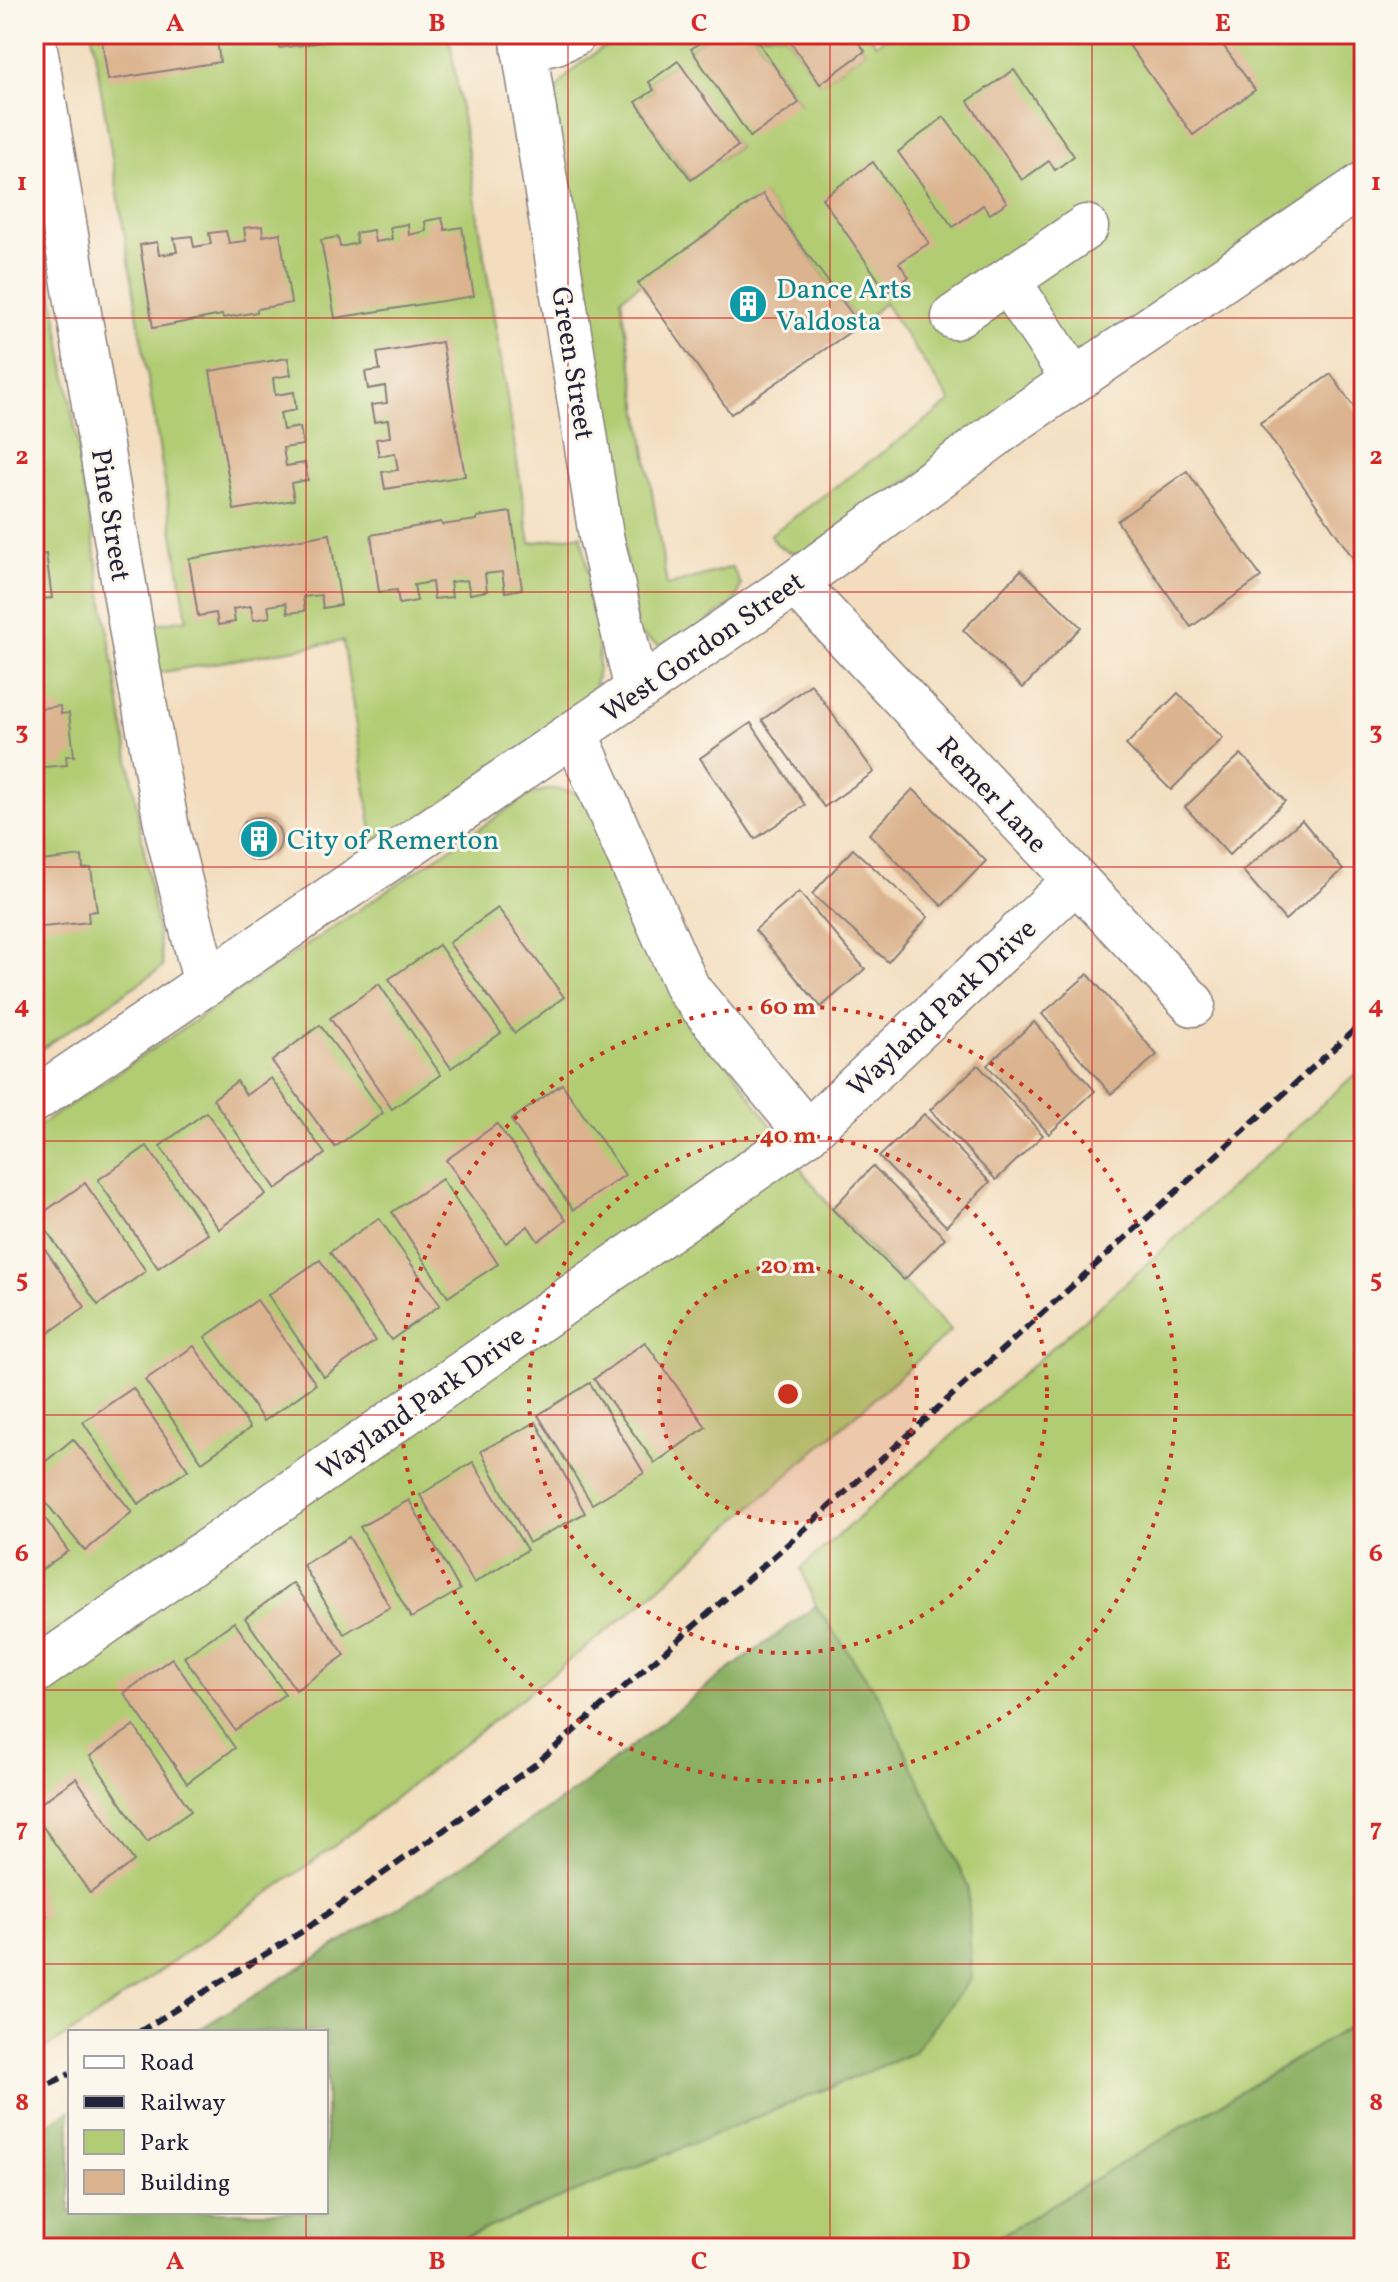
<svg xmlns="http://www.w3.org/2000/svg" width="1398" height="2282" viewBox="0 0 1398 2282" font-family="Vollkorn,serif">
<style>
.green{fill:#b1cc72;stroke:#6a7756;stroke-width:2;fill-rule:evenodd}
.forest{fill:#8cb064;stroke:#576950;stroke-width:2}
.building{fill:#dbb38e}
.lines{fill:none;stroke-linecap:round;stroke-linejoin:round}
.minor-casing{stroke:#8a807c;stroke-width:47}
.minor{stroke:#fff;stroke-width:44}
.rail{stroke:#22223b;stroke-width:6;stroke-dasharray:12 6;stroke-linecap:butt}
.grid{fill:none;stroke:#d62828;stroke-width:2;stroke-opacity:0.55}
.ring{fill:none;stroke:#c8321e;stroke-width:4;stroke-dasharray:4 8}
.labels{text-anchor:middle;stroke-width:6;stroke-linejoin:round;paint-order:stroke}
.culture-label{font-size:28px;fill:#0d838f;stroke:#fbf7ec;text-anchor:start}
.street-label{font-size:28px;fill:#22223b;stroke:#fbf7ec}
.centre{fill:#c8321e;stroke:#fbf7ec;stroke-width:4}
.ring-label{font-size:24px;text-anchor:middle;font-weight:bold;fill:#c8321e;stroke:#fbf7ec;stroke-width:6;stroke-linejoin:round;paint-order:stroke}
.neatline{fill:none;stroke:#d62828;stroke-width:3}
.grid-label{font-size:26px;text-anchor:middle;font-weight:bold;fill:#d62828}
</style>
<rect width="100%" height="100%" fill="#fbf7ec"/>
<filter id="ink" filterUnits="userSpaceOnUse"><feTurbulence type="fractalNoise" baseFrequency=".0125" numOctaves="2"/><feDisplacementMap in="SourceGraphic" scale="16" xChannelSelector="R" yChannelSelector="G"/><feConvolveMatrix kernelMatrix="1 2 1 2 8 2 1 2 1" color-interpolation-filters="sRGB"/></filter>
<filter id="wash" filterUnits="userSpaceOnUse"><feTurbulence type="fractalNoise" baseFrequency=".006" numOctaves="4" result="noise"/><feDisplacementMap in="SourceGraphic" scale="32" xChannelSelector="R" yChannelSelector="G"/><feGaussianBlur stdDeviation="1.8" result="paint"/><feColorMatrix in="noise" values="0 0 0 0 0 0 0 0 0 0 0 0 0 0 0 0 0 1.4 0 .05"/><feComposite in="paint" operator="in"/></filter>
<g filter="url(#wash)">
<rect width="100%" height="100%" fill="#f3ddbe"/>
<g class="green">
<path d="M92,34H449L530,543L581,535C589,577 606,644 595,685C593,693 586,699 581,706L375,851L343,641L157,673L150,625L187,619Z"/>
<path d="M623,34H712L691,49L799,103L753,34H785L820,83L865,51L853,34H869L876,44L891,34H1364V161L1184,290L804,553C788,553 778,549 770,535L951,402L884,303L860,325L763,195L621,298L667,586L732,567L741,585L735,602L674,645H658L638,634L553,97C565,69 599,51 623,34ZM678,62L738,147L690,179L637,103L654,90L649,82Z"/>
<polygon points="34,178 163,967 34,1054"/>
<polygon points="550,789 571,791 594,803 712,1040 804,1173 832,1209 951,1331 642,1603 333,1847 87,2023 34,2055 34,1129 529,795"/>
<polygon points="1364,1066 1364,2018 980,2248 439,2248 913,2053 882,1701 816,1606 801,1568 1128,1281"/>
</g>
<g class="forest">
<polygon points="816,1606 882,1701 968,1886 971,1978 913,2053 439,2248 34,2248 34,2133 70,2111 70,2212 326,2212 326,2032 195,2032 410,1900 575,1791 719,1677"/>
<polygon points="1364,2018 1364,2248 980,2248"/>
</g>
<g id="blocks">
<g class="building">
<polygon points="101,34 216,34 220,62 108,80"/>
<polygon points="277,34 370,34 370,36 279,48"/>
<polygon points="712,34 729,34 731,36 753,34 799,103 750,137 691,49"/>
<polygon points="785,34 853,34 865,51 820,84"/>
<polygon points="1121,34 1215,34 1255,90 1193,135"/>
<polygon points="678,61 738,146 691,180 636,102 654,90 649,82"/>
<polygon points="1014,70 1074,156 1055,170 1049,161 1022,180 968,101"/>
<polygon points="944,117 1007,202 990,214 983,205 953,227 898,152"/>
<polygon points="873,162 929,243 899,263 909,277 887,292 822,198"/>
<polygon points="763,194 860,325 731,414 638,283"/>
<polygon points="442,218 445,230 462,227 474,296 335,318 321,240 338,237 340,247 357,243 355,233 373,230 375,242 392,239 390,227 408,224 409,235 426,231 425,221"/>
<polygon points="262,226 263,236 280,233 291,303 257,309 257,312 223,318 222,315 153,328 140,245 157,242 159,255 177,252 174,238 192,236 194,247 211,244 209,233 226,231 229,243 246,241 244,228"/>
<polygon points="442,342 465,476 385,489 382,472 398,470 395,453 379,456 376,439 390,437 388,420 374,422 371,405 387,403 385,386 368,389 365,372 380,370 377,353"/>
<polygon points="288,358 291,375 273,378 275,395 294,392 296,410 280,413 283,430 300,427 303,445 283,448 286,466 305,463 308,480 291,483 294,500 234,510 210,371"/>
<polygon points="1331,374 1364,422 1364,574 1260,423"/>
<polygon points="1187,471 1261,577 1191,627 1117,521"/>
<polygon points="511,512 522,589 505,592 502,572 485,574 487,591 470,594 467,580 450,582 452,597 434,599 432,582 414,585 417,601 399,604 397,590 379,592 371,535 441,522 442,525 477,520 477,517"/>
<polygon points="330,534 341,605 323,608 321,595 303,597 305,611 288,613 286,603 268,606 270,617 253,620 251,606 233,609 235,622 218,625 216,613 198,616 189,559"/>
<polygon points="46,554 52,598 42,599 43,609 34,610 34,555"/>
<polygon points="1021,570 1081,627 1023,688 963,630"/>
<polygon points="811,684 874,772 824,807 762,720"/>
<polygon points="1178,693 1223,738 1171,790 1126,745"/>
<polygon points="60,706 61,714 69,713 74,756 66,756 67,765 34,768 34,709"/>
<polygon points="751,723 805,805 755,839 700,758"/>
<polygon points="1241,754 1285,801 1229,855 1185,807"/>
<polygon points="913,789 986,861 942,906 869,834"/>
<circle cx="259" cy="839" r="22"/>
<polygon points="1302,820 1343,870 1285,920 1243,871"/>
<polygon points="853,849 928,917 888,962 812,894"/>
<polygon points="82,856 83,869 91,868 97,911 88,912 89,922 34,928 34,862"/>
<polygon points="799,892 865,969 821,1007 755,930"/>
<polygon points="498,908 564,997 515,1033 449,943"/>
<polygon points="439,945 501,1033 451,1068 389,979"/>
<polygon points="1088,974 1157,1055 1111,1094 1042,1014"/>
<polygon points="379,984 441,1075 392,1109 330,1018"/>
<polygon points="1034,1022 1095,1091 1049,1134 987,1065"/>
<polygon points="320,1025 383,1113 335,1147 272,1061"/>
<polygon points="978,1065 1043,1135 996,1180 930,1110"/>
<polygon points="271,1078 325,1154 276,1189 213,1099 237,1081 246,1095"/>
<polygon points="562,1084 625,1175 573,1210 511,1120"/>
<polygon points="206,1112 266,1194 219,1229 160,1146"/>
<polygon points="924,1114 990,1182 946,1226 879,1157"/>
<polygon points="497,1124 566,1220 538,1241 528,1226 506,1243 446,1160"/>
<polygon points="147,1146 208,1234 158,1268 98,1180"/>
<polygon points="873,1166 945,1238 904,1280 832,1209"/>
<polygon points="442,1179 498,1264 448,1297 392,1212"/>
<polygon points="85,1183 146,1271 98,1305 37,1217"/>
<polygon points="379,1218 440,1305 391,1340 330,1252"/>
<polygon points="34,1233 85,1307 37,1341 34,1337"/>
<polygon points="320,1260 375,1341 324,1377 268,1295"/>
<polygon points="257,1300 316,1384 264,1421 205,1337"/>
<polygon points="645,1342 706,1427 655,1463 594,1379"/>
<polygon points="194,1346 250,1428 202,1462 145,1380"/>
<polygon points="590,1383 644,1473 592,1504 538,1415"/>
<polygon points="133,1388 188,1470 138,1504 83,1422"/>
<polygon points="536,1422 585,1513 529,1543 481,1451"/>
<polygon points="73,1439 132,1512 85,1551 34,1488 34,1471"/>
<polygon points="473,1462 527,1550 474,1583 420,1495"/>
<polygon points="409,1500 460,1590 411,1618 360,1527"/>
<polygon points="34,1502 68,1551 34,1575"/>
<polygon points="349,1537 390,1607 344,1634 303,1565"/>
<polygon points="293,1583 345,1655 296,1690 245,1618"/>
<polygon points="234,1622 285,1694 235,1730 184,1657"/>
<polygon points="172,1658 235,1748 187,1783 124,1693"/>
<polygon points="134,1726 191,1811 147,1842 90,1756"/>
<polygon points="76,1778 134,1861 90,1893 34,1814 34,1808"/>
<polygon points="35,1872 47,1917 34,1921 34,1873"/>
</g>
</g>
</g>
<g filter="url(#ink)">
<use href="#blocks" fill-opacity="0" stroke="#8a807c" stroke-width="2"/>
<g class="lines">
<defs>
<g id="minor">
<polyline points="522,34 601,536 637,690"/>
<polyline points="34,42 138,669 168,834 206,984"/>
<polyline points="524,50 556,42 574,34"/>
<polyline points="1008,281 1074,380"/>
<polyline points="954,317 1086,227"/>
<polyline points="795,583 1193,1004"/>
<polyline points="575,733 688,989 807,1133"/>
<polyline points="34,1100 795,583 1017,419 1364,184"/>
<polyline points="34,1672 807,1133 1075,881"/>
</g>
</defs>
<use href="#minor" class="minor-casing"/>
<use href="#minor" class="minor"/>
<g class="rail">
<polyline points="139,2032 303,1931 536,1764 797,1536 1364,1021"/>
<polyline points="34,2091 70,2074"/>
</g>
</g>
</g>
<path class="grid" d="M306,34V2032M568,34V2248M830,34V2248M1092,34V2248M34,318H1364M34,592H1364M34,867H1364M34,1141H1364M34,1415H1364M34,1690H1364M34,1964H1364M306,2212V2248"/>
<circle cx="788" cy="1394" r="129" fill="#c8321e" fill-opacity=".12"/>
<g class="ring">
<circle cx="788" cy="1394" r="129"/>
<circle cx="788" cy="1394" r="259"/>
<circle cx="788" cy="1394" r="388"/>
</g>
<defs>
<symbol id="building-disc" viewBox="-11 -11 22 22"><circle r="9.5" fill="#0f9aa8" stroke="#fbf7ec"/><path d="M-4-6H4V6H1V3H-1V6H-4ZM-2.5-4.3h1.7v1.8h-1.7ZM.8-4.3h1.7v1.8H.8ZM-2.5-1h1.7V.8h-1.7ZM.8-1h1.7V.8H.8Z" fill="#fff"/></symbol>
</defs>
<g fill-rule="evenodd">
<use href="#building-disc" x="726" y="282" width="44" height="44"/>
<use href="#building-disc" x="237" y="817" width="44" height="44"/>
</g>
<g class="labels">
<g class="culture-label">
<text x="776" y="298">Dance Arts<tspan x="776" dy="32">Valdosta</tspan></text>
<text x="287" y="849">City of Remerton</text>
</g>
<g class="street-label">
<text transform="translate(574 363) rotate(81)" y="10">Green Street</text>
<text transform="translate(112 515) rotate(81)" y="10">Pine Street</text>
<text transform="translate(702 646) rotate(-35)" y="10">West Gordon Street</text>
<text transform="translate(993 794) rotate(47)" y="10">Remer Lane</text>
<text transform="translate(941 1007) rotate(-43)" y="10">Wayland Park Drive</text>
<text transform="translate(420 1402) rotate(-35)" y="10">Wayland Park Drive</text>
</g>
</g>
<circle cx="788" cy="1394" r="12" class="centre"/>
<g class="ring-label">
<text x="788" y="1014">60 m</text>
<text x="788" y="1143">40 m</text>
<text x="788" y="1273">20 m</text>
</g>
<rect width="1398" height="2282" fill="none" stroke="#fbf7ec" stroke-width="88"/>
<rect x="68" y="2030" width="260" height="184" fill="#fbf7ec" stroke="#a4a2a5" stroke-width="2"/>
<rect x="84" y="2056" width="40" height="12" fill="#ffffff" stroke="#a4a2a5" stroke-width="2"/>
<text x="140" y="2070" font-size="24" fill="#22223b">Road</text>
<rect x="84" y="2096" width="40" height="12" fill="#22223b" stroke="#a4a2a5" stroke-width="2"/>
<text x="140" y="2110" font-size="24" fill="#22223b">Railway</text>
<rect x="84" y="2130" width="40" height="24" fill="#b1cc72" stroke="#a4a2a5" stroke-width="2"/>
<text x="140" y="2150" font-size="24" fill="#22223b">Park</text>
<rect x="84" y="2170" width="40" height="24" fill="#dbb38e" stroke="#a4a2a5" stroke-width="2"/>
<text x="140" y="2190" font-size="24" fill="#22223b">Building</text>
<rect x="44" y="44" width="1310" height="2194" class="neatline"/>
<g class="grid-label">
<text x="175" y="31">A</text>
<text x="437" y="31">B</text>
<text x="699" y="31">C</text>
<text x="961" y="31">D</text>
<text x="1223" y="31">E</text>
<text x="22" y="190">1</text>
<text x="1376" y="190">1</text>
<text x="22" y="464">2</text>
<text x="1376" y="464">2</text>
<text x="22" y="739">3</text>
<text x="1376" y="739">3</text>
<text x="22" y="1013">4</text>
<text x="1376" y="1013">4</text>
<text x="22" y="1287">5</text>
<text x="1376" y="1287">5</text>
<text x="22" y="1561">6</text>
<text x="1376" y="1561">6</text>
<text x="22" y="1836">7</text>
<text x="1376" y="1836">7</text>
<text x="22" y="2110">8</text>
<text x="1376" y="2110">8</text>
<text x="175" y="2269">A</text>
<text x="437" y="2269">B</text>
<text x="699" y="2269">C</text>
<text x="961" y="2269">D</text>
<text x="1223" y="2269">E</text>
</g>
</svg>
